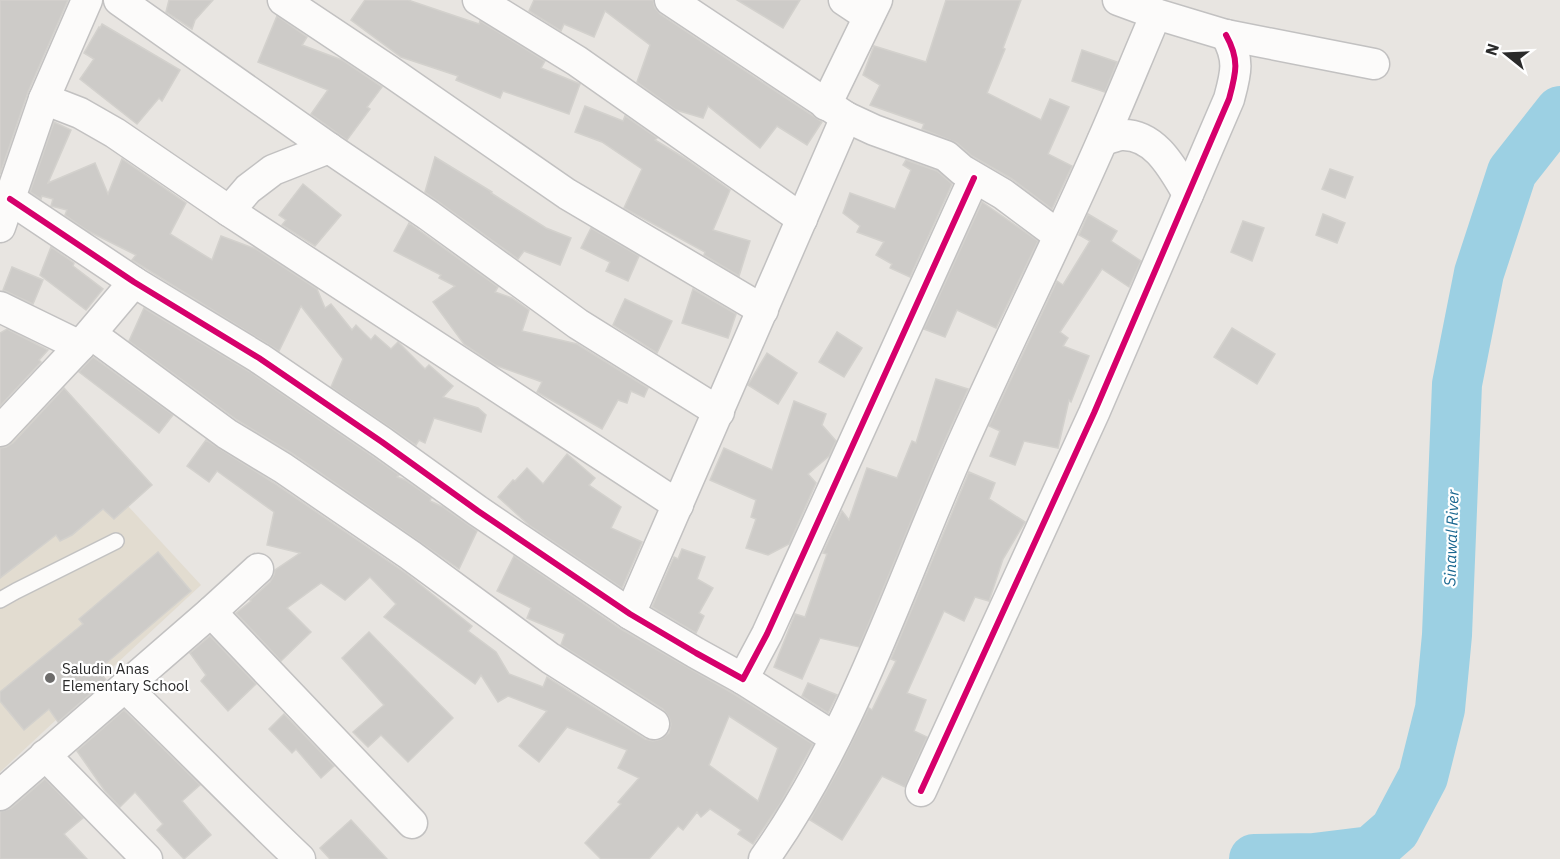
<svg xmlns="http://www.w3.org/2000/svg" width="1560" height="859" viewBox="0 0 1560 859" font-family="'IBM Plex Sans',sans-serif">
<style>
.education{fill:#e2dcd0}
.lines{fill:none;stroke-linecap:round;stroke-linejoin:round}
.river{stroke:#9cd0e3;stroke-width:50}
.building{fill:#cdcbc8;stroke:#d3d1cd;stroke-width:1.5;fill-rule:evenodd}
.service-casing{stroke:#c2c1c1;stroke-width:18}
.minor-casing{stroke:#c2c1c1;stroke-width:33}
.service{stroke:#fcfbfa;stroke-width:15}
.minor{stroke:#fcfbfa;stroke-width:30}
.cycleway-casing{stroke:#fff;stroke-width:10}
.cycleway{stroke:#d6006c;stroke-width:6}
.poi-dot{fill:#6d6c6b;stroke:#fff;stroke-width:2}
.labels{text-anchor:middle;stroke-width:4.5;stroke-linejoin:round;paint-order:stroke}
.poi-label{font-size:15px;fill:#2b2b2b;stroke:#fff;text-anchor:start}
.water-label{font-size:16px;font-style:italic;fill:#196790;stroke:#fff}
</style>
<rect width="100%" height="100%" fill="#e8e5e1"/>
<polygon class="education" points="41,412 201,585 0,772 0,450"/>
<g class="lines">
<polyline class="river" points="1254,859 1314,858 1371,851 1395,830 1423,777 1440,709 1447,635 1457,384 1479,273 1512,172 1560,111"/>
</g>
<g class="building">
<polygon points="0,0 68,0 28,92 0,174"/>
<polygon points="169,0 213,0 195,20 192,29 166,12"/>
<polygon points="365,0 408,0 479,24 480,21 545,61 541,68 580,84 569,114 503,91 500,98 456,80 458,76 401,57 351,20"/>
<polygon points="534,0 653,0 655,8 660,14 822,122 807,145 777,126 760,148 708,106 703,118 676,110 637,82 650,45 605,11 594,37 564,24 561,31 529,11"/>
<polygon points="737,0 800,0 783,28"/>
<polygon points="946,0 1021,0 1003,48 1005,49 987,93 1041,120 1050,99 1069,107 1048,154 1072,166 1052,209 1012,179 972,156 957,143 922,129 924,124 870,105 880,85 863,75 874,46 926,62"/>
<polygon points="277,16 307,37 302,45 342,60 382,87 367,107 370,109 347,140 311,114 328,90 258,62"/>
<polygon points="102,24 180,70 162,101 159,98 137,124 80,79 94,59 84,53 99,27 100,28"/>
<polygon points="1082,50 1117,62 1105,92 1072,81"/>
<polygon points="585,106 623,121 625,116 657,138 655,140 686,159 730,190 713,230 750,241 739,276 704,255 705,252 624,208 642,169 602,142 575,132"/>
<polygon points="54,122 71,130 48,183 95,163 108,194 122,159 186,203 170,234 212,260 221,236 256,249 317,289 325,308 331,304 352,330 356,325 371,340 375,335 391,349 398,342 425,369 429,365 453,386 443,397 478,408 486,415 481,432 434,418 425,443 419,440 416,445 331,387 343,359 301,306 279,351 132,260 136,255 88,231 65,215 67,210 51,206 53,199 42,196 41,199 30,192"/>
<polygon points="435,157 492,192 491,193 546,228 571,238 560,265 524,251 518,259 425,192"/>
<polygon points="906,160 937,171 952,184 910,277 890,268 892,264 876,255 884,242 857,232 860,226 843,213 850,193 895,209 911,170 903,165"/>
<polygon points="1330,169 1353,177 1345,198 1322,189"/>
<polygon points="303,184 341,215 315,246 282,225 286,220 279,215"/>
<polygon points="982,202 1038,241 996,328 957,310 945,337 924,329"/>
<polygon points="1088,214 1117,231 1111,241 1141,261 1129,287 1102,269 1060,332 1068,338 1063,346 1089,356 1071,402 1069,400 1058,448 1024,441 1015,465 990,456 1000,431 989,426 1057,281 1063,285 1090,241 1079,235"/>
<polygon points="1323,214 1345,223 1337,243 1316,235"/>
<polygon points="1243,221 1264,228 1252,261 1231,252"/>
<polygon points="409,223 498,287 495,292 512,298 529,310 522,331 577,344 648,388 644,397 631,391 627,403 618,400 602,429 537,392 542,382 495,365 464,344 433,302 455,286 439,278 441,275 394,251"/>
<polygon points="591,228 639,256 628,281 606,271 610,262 581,248"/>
<polygon points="51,247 74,263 73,266 103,289 86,310 40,275"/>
<polygon points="12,267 43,280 33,304 3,290"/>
<polygon points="693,289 736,314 728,338 682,323"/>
<polygon points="625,299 672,321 657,353 613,325"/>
<polygon points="144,308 250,372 372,456 399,475 397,477 405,480 431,498 430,501 443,507 477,531 459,569 293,454 237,420 129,341"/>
<polygon points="1232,328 1275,354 1257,384 1214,357"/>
<polygon points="7,329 48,350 39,360 41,362 0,406 0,333"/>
<polygon points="837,332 862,348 844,377 819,362"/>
<polygon points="767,353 797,373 778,404 748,385"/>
<polygon points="93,357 173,415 159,433 79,372"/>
<polygon points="936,379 968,389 940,451 859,647 820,638 802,679 774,667 795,614 805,617 827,554 823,553 842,511 849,520 867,468 897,478 912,441 916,443"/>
<polygon points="64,388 152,485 114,519 103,509 72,535 60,541 56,535 0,578 0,448 6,447 13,443"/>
<polygon points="794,401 826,414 822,425 836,441 829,456 808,474 816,483 789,544 768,555 746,548 756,519 751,517 756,500 710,480 724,448 772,470"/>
<path d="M206,440L274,483L407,574L472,626L468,631L496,652L509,674L543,687L547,677L645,739L653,741L661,739L669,733L671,724L669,717L663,709L561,645L565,634L527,618L531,608L497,591L514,556L621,629L734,694L813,744L780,804L753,844L738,834L741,830L710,809L701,817L697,812L683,830L678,826L649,859H601L585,843L621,804L618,802L639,778L618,768L627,750L567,727L539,762L519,746L547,711L508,696L498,702L481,675L475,684L384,617L396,604L370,577L345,600L321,583L287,608L311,632L281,661L236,613L251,601L250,600L270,582L274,575L275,570L300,553L267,545L274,512L217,471L209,482L187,466ZM729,716L778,748L758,801L709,765Z"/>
<polygon points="567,454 595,478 589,485 621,507 611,528 642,542 622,588 529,525 498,497 513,480 515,481 527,468 543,484"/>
<polygon points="969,472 995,483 989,499 1025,522 1003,559 989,601 975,597 964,621 944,611 907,693 926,700 914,731 927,737 905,787 882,776 842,840 810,820 837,772 869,708 872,710 896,661 891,659"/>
<polygon points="682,549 705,557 697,579 713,588 699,613 704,616 696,633 652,607 674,557 678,559"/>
<polygon points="158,552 191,591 98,670 106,680 58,722 49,709 24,730 0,701 0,692 83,624 79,619"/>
<polygon points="369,632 453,718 408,762 381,735 368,747 353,732 384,705 342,658"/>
<polygon points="210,636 256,684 228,711 201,681 206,675 190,653"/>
<polygon points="808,683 837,695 828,713 802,696"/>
<polygon points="124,710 200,785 182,801 211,835 184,859 157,830 163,824 135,792 120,807 105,791 77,751"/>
<polygon points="284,714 334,766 321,778 296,749 292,753 269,729"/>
<polygon points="45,779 83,818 64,834 87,859 0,859 0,812 11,808"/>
<polygon points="351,820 387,859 330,859 320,848"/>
</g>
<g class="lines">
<defs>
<polyline id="service" points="0,600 16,591 116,541"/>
<g id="minor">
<polyline points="119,0 329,148 428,215 578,324 719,412"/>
<polyline points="283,0 388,70 567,194 763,310"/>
<polyline points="478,0 577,61 802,219"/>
<polyline points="670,0 846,117 874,130 946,156 962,170 1003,194 1058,235"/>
<polyline points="844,0 868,16"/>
<polyline points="1118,0 1156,14 1226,35 1374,64"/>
<polyline points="44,99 80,113 115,133 229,211 678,505"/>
<polyline points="826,105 877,0"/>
<path d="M1103,140C1108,139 1115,136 1121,135C1155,133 1173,169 1188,194"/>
<polyline points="10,199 134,282 259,358 382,442 478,511 630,614 696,653 743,679 767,634 974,178"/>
<polyline points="229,211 248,189 273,170 329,148"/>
<polyline points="0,227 44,99 87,0"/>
<polyline points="0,307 80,346"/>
<polyline points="91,334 227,434 283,468 410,555 550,658 654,724"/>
<polyline points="0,431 80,346 134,282"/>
<polyline points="211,612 412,823"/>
<polyline points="630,614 846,117"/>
<polyline points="743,679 835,738"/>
<path d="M125,687C184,744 241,803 300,859"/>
<polyline points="45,755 147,859"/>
<path d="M921,791L1094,413L1229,99C1236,73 1240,60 1226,35"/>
<polyline points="0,795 211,612 258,569"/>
<path d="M764,859C850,738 897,593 956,458C1003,351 1056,247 1103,139C1121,98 1138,56 1156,14"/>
</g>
</defs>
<use href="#service" class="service-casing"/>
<use href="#minor" class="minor-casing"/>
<use href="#service" class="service"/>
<use href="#minor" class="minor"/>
<defs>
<g id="cycleway">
<polyline points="10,199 134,282 259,358 382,442 478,511 630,614 696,653 743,679 767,634 974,178"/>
<path d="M921,791L1094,413L1229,99C1236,73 1240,60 1226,35"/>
</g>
</defs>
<use href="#cycleway" class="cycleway-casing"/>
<use href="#cycleway" class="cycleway"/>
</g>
<circle class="poi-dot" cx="50" cy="678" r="6"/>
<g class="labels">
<g class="poi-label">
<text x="62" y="674">Saludin Anas<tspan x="62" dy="17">Elementary School</tspan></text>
</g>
<g class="water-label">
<text transform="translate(1451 538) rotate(-88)" y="6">Sinawal River</text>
</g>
</g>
<g transform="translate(1506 54) rotate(288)" stroke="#ffffff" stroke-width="4.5" paint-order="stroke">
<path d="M0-4.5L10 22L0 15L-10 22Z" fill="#2b2b2b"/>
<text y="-9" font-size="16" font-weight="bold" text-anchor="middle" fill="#2b2b2b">N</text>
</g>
</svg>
